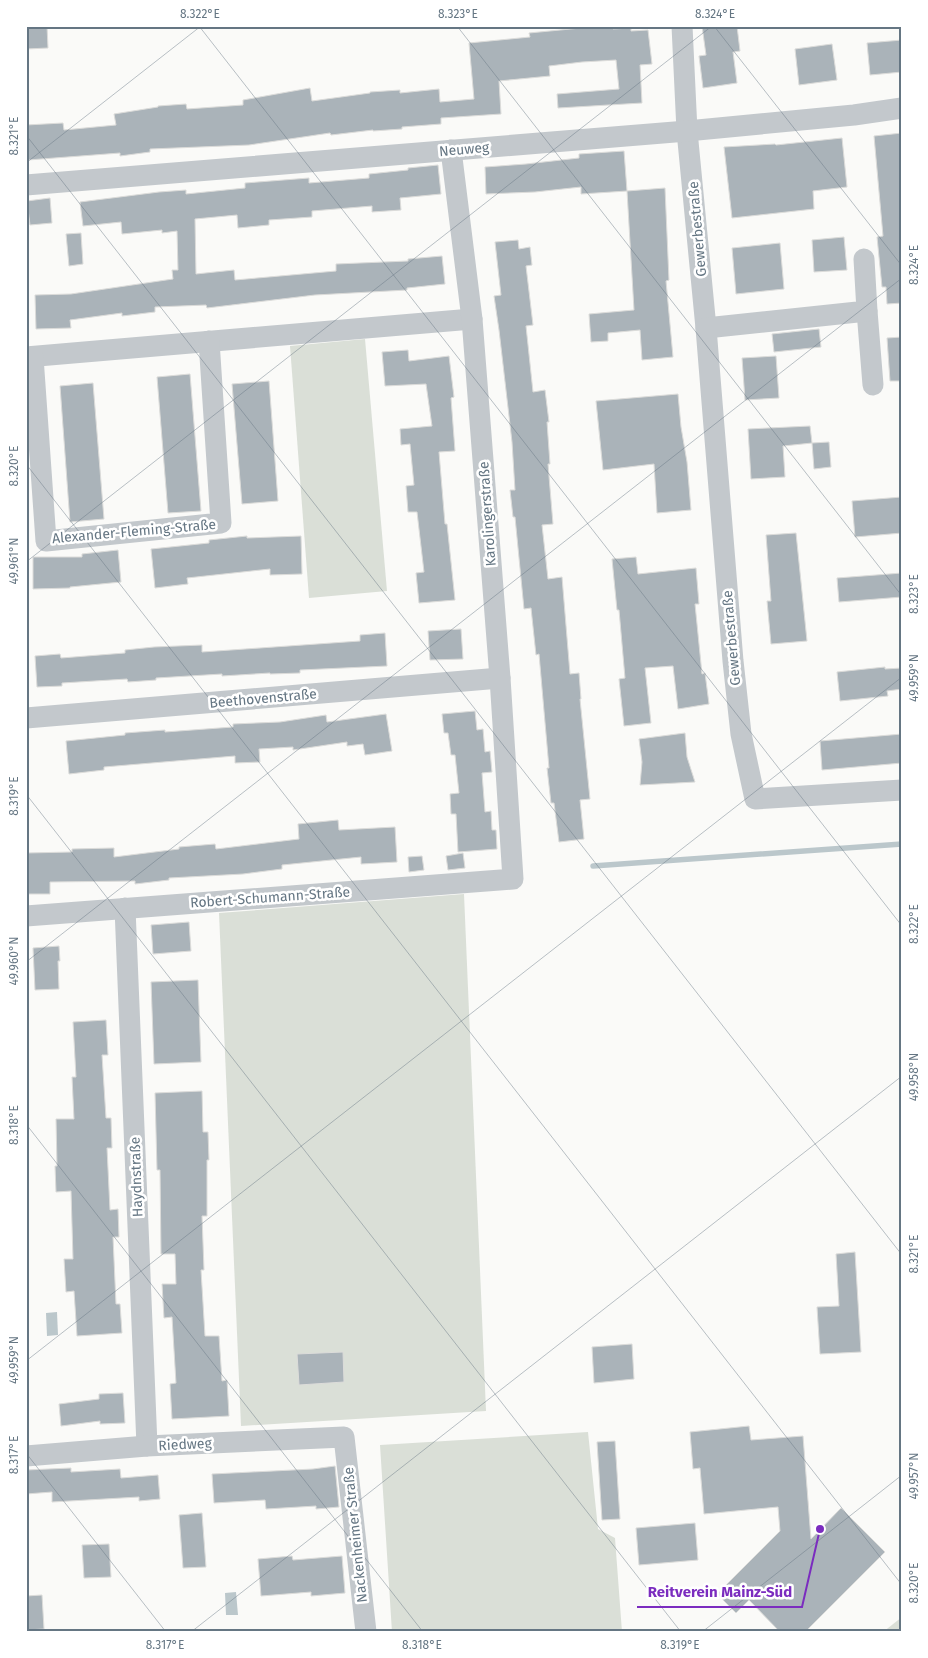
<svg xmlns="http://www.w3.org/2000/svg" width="928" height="1658" viewBox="0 0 928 1658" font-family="'Fira Sans',sans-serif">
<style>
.green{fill:#dadfd7}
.water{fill:#bbc7cb}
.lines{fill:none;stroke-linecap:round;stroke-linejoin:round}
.stream{stroke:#bbc7cb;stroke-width:5.5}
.building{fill:#aab3b9;stroke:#dcdcda}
.street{stroke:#c3c8cc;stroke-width:21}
.ticks{fill:none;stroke:#657683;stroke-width:1;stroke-opacity:0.45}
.labels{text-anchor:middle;stroke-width:5;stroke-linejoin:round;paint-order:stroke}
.street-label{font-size:14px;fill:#657683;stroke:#fff}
.leader{fill:none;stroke:#7b2cbf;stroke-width:2}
.callout-dot{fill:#7b2cbf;stroke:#fff;stroke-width:2}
.callout-label{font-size:15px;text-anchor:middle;font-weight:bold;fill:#7b2cbf;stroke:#fff;stroke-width:5;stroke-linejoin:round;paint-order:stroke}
.neatline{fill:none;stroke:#657683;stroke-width:2}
.ticks-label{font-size:12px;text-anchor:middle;fill:#657683}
</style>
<rect width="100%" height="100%" fill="#fafaf8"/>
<g class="green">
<polygon points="365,339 387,591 309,598 290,346"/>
<polygon points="464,894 486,1411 241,1426 219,913"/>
<polygon points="588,1432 598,1529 615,1538 622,1632 392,1632 380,1445"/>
<polygon points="902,1617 902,1632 883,1632"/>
</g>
<g class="water">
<polygon points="57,1312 58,1335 47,1336 46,1313"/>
<polygon points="236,1592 238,1615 226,1615 225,1593"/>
</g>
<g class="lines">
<polyline class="stream" points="593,866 902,844"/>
</g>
<g class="building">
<polygon points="26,26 47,26 48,48 26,49"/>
<polygon points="602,26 613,26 613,29 631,28 631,31 648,30 652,64 640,65 642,103 558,108 557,94 619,89 616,60 582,62 549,66 550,76 499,81 501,114 441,118 441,124 402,127 402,129 373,131 373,130 331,135 330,133 249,145 150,149 150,152 120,156 120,153 28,160 26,125 63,123 64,130 116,125 114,114 158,107 158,106 186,104 187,109 243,105 243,100 310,88 312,101 370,93 370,92 400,90 400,93 439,89 440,102 474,99 469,43 530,37 529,33"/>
<polygon points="702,26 737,26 740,51 733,52 737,83 703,88 699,56 706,55"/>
<polygon points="902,40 902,72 870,75 867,43"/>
<polygon points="832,44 837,80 799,85 795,49"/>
<polygon points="902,133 902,303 887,304 886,287 882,287 877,237 883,236 874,136"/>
<polygon points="842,138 847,187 813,191 814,209 732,218 724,147 775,144 776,145"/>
<polygon points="624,151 627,191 581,194 581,187 535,192 486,194 485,167 526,164 579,158 579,154"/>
<polygon points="438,165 441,194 400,198 401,210 372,212 372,206 312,211 312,217 269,220 269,225 238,228 237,215 195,219 196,274 234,270 235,280 336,271 336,264 408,261 408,259 442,256 445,284 407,288 407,290 315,295 207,308 206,305 155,307 155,312 122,316 122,313 70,320 71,328 36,329 35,295 71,294 173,279 172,270 178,270 177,231 162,233 162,230 122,234 121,222 83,226 80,202 159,192 186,190 186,194 245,188 245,183 309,178 309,183 369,178 369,174 408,170 408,168"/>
<polygon points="665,188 669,280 666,281 673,357 642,360 640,330 608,333 608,341 591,342 589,314 634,310 627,191"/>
<polygon points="50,198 52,223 30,225 27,201"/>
<polygon points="81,233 83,264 69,266 66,234"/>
<polygon points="844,237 847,270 814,272 812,240"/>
<polygon points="518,240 519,249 530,247 532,265 526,266 533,325 526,326 533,392 545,390 549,422 547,422 550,464 548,464 553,524 542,525 548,579 562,577 570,674 579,673 581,699 580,699 590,799 580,800 584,839 559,842 554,803 551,803 547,768 549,768 539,654 536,655 531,608 524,609 515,517 513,517 510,490 515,490 512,442 499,330 494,296 501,295 495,242"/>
<polygon points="780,243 784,289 736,294 732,248"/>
<polygon points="819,329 821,347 774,352 772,334"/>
<polygon points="902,337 902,381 890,381 887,338"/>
<polygon points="408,350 409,361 449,356 454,397 451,398 455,451 439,452 445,524 447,524 455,600 419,603 416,573 424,572 417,512 408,512 406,486 414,485 410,444 401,445 400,429 432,426 426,384 385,386 382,352"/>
<polygon points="776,356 779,398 745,400 742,358"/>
<polygon points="190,374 201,511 168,513 157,377"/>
<polygon points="269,381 278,501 242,504 232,384"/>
<polygon points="93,383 104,519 70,522 60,386"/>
<polygon points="678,394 681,427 687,462 691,510 657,513 654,464 603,470 596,401"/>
<polygon points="810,426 812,443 783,446 785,477 751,479 748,429"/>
<polygon points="829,442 831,467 814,469 812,443"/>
<polygon points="902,497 902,533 855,537 852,501"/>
<polygon points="796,533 807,641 771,644 767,601 771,601 766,535"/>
<polygon points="247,536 247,538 301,536 302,574 270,575 270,569 187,578 188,584 155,588 151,549 209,543 209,540"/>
<polygon points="118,550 121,582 70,587 70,588 33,589 33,557 82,557 82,554"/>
<polygon points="636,557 638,574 696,568 699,604 695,604 702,674 705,673 709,704 678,709 673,666 645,668 651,723 624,726 619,679 625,678 619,610 617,610 612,559"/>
<polygon points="902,573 902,597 839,602 837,578"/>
<polygon points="461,629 463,659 430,660 428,631"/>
<polygon points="385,633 387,666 300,670 300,673 270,674 270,673 222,676 222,674 156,678 156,680 128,682 127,679 62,683 62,686 37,687 35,656 60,654 61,658 125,653 125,650 154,647 202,645 202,652 360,641 360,635"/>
<polygon points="885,667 885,669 902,668 902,689 887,691 888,696 840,701 837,672"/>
<polygon points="475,711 477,730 483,729 485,752 490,751 492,772 482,773 485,812 491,811 492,830 496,830 497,849 458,852 456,814 451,814 450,794 459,793 455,755 451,755 448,733 444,733 442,714"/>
<polygon points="386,714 392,751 365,755 363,744 347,746 347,742 293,750 293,747 259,749 260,762 235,763 235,756 104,767 104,770 69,774 66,741 125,735 125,733 165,730 165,732 233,727 233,724 280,722 326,715 327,722"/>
<polygon points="685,733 687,757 695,782 640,785 642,762 639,739"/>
<polygon points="902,734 902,763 822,770 820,741"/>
<polygon points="338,820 339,830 395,827 397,862 361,864 361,857 282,865 282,869 243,874 169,878 169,880 135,884 135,881 50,882 50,894 26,894 26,853 72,852 72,849 114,848 114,857 179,849 179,847 215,844 216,849 299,839 298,824"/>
<polygon points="463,853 465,868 448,870 446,856"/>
<polygon points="422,856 424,870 409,872 408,857"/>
<polygon points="189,922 191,951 153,954 151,925"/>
<polygon points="59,946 60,961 58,961 59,989 35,990 33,948"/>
<polygon points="198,980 201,1062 154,1064 151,982"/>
<polygon points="106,1020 108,1055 102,1055 106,1118 111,1118 112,1148 107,1148 110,1210 118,1209 119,1237 113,1237 116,1304 120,1304 122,1333 77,1336 74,1291 66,1292 64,1259 73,1259 71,1191 56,1192 55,1166 57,1166 56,1119 74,1119 72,1077 76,1077 73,1022"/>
<polygon points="202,1091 203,1132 208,1132 209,1160 207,1160 207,1216 202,1216 204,1270 201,1270 205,1336 219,1336 222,1381 227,1380 229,1416 172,1419 170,1384 176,1383 172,1317 164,1318 162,1284 176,1284 175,1254 161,1254 160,1170 157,1170 155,1093"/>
<polygon points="855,1252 861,1352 820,1354 817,1307 839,1306 836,1254"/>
<polygon points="632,1344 634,1379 594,1383 592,1347"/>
<polygon points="343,1352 344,1382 299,1385 297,1354"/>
<polygon points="123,1393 125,1423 100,1424 100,1421 61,1426 59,1404 99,1399 99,1394"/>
<polygon points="749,1426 751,1440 803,1436 811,1539 841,1508 885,1552 805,1632 780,1632 749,1600 736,1613 717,1594 780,1531 778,1507 704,1514 700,1468 693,1469 690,1432"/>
<polygon points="615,1441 620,1519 602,1520 597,1442"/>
<polygon points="335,1466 339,1507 316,1509 316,1506 266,1509 265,1500 214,1503 212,1474 313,1469"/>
<polygon points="71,1468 71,1472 120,1469 121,1478 158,1475 160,1499 139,1501 139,1497 52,1502 52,1492 26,1494 26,1470"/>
<polygon points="202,1513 206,1567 183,1568 179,1515"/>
<polygon points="695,1523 698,1560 639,1565 636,1528"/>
<polygon points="109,1544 111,1577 84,1578 82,1545"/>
<polygon points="292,1556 293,1560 342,1556 345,1593 311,1596 311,1592 261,1596 258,1559"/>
<polygon points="42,1595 44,1629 26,1630 26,1596"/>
</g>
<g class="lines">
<g class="street">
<polyline points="682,26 687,131 706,328 733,661 741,734 755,799 902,790"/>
<polyline points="26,185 687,131 854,115 902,108"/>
<polyline points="867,311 873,385"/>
<polyline points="706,328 867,311 864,259"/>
<polyline points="26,357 472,319"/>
<polyline points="33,357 46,541 221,523 209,341"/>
<polyline points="26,718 500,678"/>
<polyline points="125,908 147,1446"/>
<polyline points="26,916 513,879 500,678 472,319 451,150"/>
<polyline points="26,1456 147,1446 344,1437 366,1632"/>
</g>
</g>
<path class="ticks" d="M199,26L902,926M457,26L902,596M714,26L902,266M26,135L902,1255M26,163L201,26M26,464L902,1585M26,562L712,26M26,794L681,1632M26,962L902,278M26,1124L423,1632M26,1361L902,677M26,1453L166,1632M191,1632L902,1076M702,1632L902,1475"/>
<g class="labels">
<g class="street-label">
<text transform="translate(464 149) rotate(-5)" y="5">Neuweg</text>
<text transform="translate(697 229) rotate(-95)" y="5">Gewerbestraße</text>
<text transform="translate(487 514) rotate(-94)" y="5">Karolingerstraße</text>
<text transform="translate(134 531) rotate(-5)" y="5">Alexander-Fleming-Straße</text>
<text transform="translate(731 638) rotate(-95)" y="5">Gewerbestraße</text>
<text transform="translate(263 698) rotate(-5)" y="5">Beethovenstraße</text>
<text transform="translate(270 897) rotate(-4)" y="5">Robert-Schumann-Straße</text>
<text transform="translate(136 1177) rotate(-92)" y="5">Haydnstraße</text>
<text transform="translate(185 1444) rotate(-3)" y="5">Riedweg</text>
<text transform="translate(355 1535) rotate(-96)" y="5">Nackenheimer Straße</text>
</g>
</g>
<path class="leader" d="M820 1529L802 1607H637"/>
<circle class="callout-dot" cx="820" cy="1529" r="5"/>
<g class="callout-label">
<text x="720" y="1597">Reitverein Mainz-Süd</text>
</g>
<rect width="928" height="1658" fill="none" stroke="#ffffff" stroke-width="55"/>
<rect x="28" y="28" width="872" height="1602" class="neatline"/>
<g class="ticks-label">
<text x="200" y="18">8.322°E</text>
<text x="458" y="18">8.323°E</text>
<text x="715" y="18">8.324°E</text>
<text transform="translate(14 136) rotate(-90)" y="4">8.321°E</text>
<text transform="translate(914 265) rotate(-90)" y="4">8.324°E</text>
<text transform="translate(14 466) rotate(-90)" y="4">8.320°E</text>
<text transform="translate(14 561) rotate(-90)" y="4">49.961°N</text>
<text transform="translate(914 594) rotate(-90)" y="4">8.323°E</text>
<text transform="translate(914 678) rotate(-90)" y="4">49.959°N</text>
<text transform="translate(14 796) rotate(-90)" y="4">8.319°E</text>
<text transform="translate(914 924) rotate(-90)" y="4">8.322°E</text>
<text transform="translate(14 961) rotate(-90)" y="4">49.960°N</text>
<text transform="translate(914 1077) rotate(-90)" y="4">49.958°N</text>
<text transform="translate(14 1125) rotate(-90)" y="4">8.318°E</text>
<text transform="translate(914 1254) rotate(-90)" y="4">8.321°E</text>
<text transform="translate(14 1360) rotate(-90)" y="4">49.959°N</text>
<text transform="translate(14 1455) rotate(-90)" y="4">8.317°E</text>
<text transform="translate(914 1476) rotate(-90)" y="4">49.957°N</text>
<text transform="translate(914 1583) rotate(-90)" y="4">8.320°E</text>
<text x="165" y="1649">8.317°E</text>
<text x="422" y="1649">8.318°E</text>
<text x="680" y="1649">8.319°E</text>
</g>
</svg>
